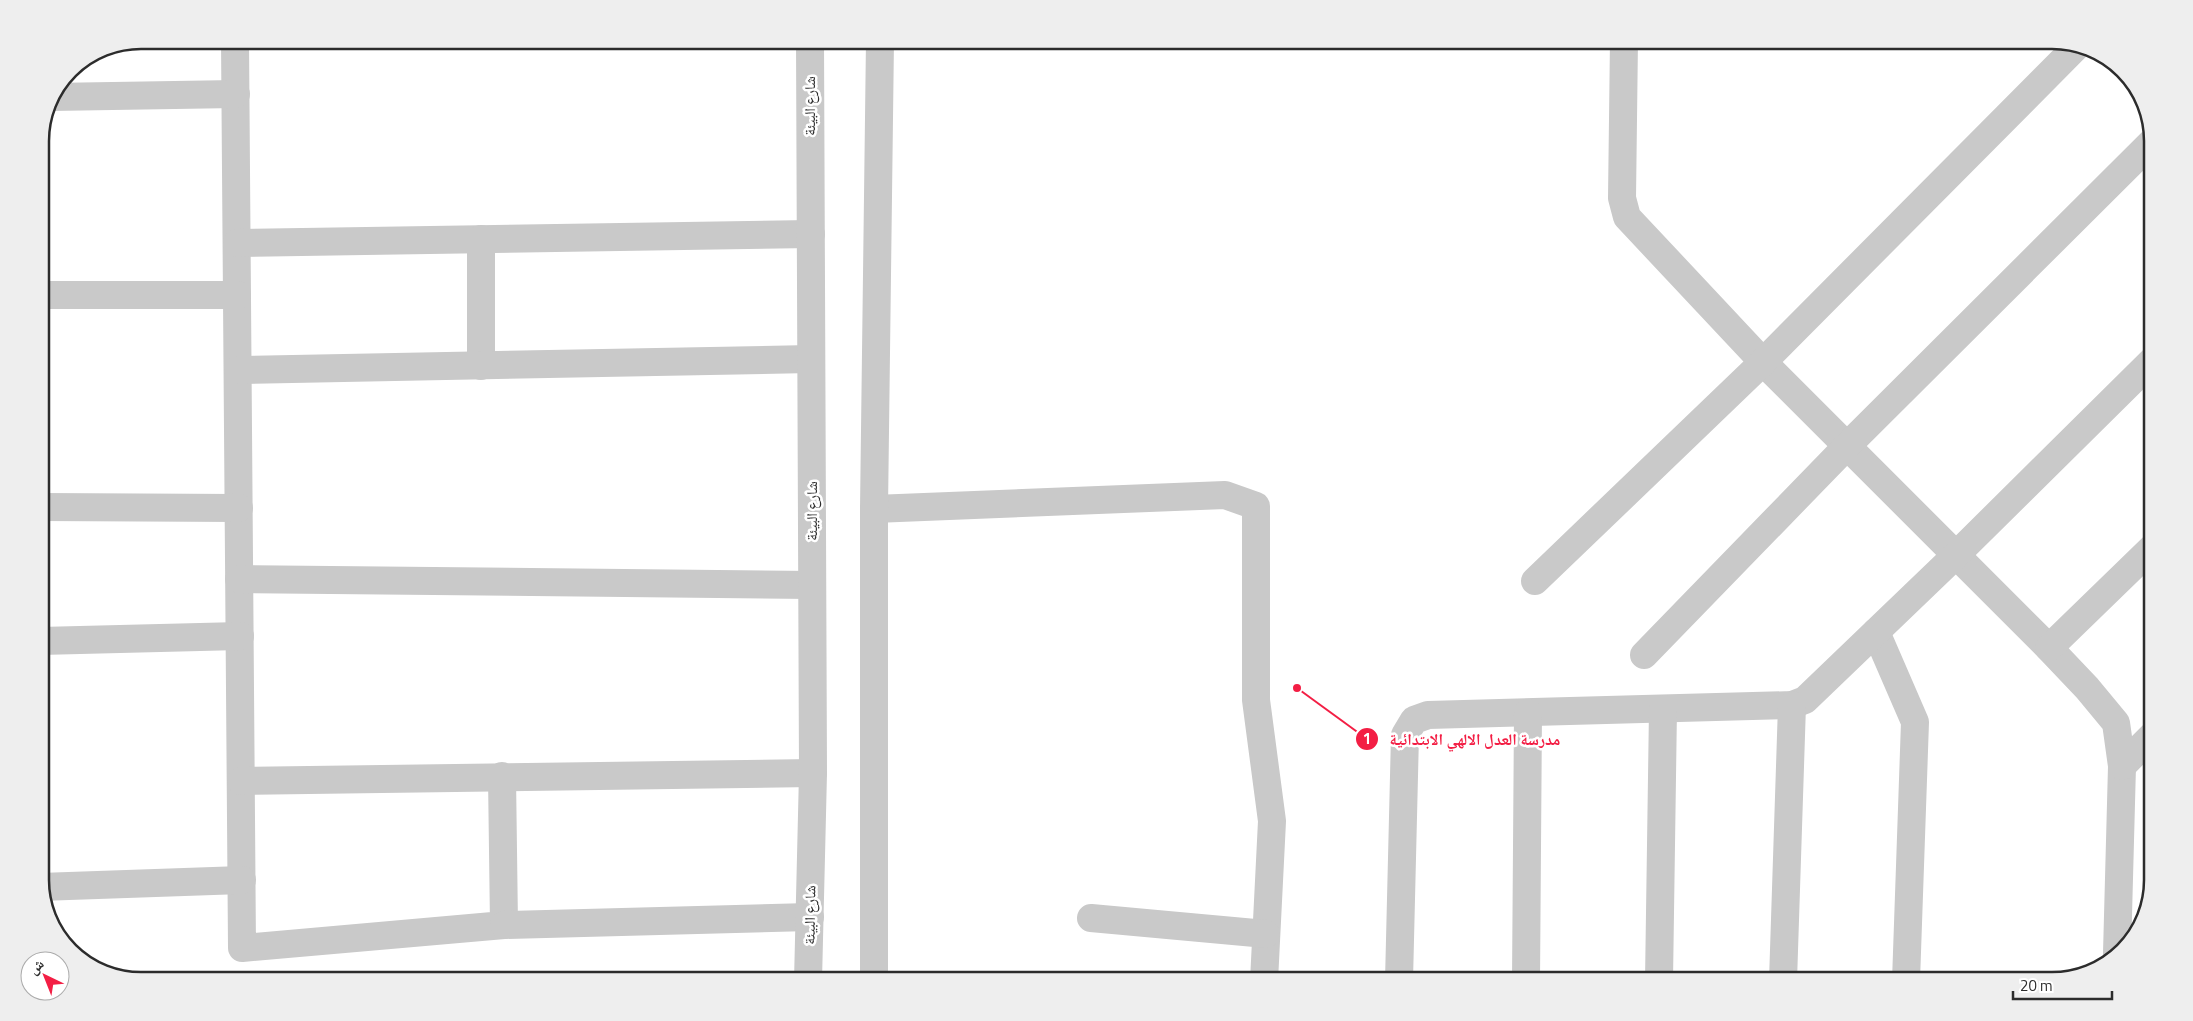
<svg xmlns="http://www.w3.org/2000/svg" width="2193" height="1021" viewBox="0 0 2193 1021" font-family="'Titillium Web','Noto Naskh Arabic',sans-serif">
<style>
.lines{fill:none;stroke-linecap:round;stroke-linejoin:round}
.minor{stroke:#c9c9c9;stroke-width:28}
.tertiary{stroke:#c9c9c9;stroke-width:28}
.labels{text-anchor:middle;stroke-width:5;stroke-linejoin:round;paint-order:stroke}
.street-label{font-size:15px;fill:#2c2c2c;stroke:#fff}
.rim{fill:none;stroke:#2c2c2c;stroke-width:2.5}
.leader{fill:none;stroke:#f31e44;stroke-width:2}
.callout-dot{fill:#f31e44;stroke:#fff;stroke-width:2}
.mark-label{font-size:15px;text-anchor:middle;font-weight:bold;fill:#fff}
.callout-label{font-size:16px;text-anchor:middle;font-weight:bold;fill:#f31e44;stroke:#fff;stroke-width:5;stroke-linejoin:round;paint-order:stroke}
</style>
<rect width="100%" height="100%" fill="#fff"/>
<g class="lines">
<g class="minor">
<polyline points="235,40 242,948 504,925 502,776"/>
<polyline points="1624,40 1622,198 1627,217 1763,362 2049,648 2087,688 2116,723 2122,766 2117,953"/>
<polyline points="51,97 236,94"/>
<polyline points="237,243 811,234"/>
<polyline points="40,295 237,295"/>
<polyline points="481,366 481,239"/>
<polyline points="238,370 811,359"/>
<polyline points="40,507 239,508"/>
<polyline points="874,509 1225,495 1256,506 1256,700 1272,821 1264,981"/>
<polyline points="239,579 812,585"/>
<polyline points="1535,581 1763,362 2078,45"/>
<polyline points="1876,632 1915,722 1906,981"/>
<polyline points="40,641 240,636"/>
<polyline points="2049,648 2153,547"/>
<polyline points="1644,655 1847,446 2153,141"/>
<polyline points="2122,766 2153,735"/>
<polyline points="241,781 813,773"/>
<polyline points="40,887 242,880"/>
<polyline points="1091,918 1266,934"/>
<polyline points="504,925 810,917"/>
<polyline points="1399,981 1405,735 1414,720 1428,715 1792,705 1805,700 1956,555 2153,360"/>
<polyline points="1526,981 1528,713"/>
<polyline points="1659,981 1663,709"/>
<polyline points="1783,981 1792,705"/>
</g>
<g class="tertiary">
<polyline points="808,981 813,773 810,40"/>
<polyline points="874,981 874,509 880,40"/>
</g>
</g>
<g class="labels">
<g class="street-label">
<text transform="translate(810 106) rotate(-90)" y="5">شارع البيئة</text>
<text transform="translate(812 511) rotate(-90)" y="5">شارع البيئة</text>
<text transform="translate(810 915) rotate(-89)" y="5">شارع البيئة</text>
</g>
</g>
<path d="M0 0H2193V1021H0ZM141 49H2052A92 92 0 0 1 2144 141V880A92 92 0 0 1 2052 972H141A92 92 0 0 1 49 880V141A92 92 0 0 1 141 49Z" fill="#eee" fill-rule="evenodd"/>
<path class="rim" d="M141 49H2052A92 92 0 0 1 2144 141V880A92 92 0 0 1 2052 972H141A92 92 0 0 1 49 880V141A92 92 0 0 1 141 49Z"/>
<path class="leader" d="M1297 688L1367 739"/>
<g class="callout-dot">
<circle cx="1297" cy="688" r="5"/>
<circle cx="1367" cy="739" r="12"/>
</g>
<g class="mark-label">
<text x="1367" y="744">1</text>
</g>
<g class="callout-label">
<text x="1475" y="745">مدرسة العدل الالهي الابتدائية</text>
</g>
<g transform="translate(45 976) rotate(317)"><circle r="24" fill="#ffffff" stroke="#ababab"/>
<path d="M0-4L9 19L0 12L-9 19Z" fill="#f31e44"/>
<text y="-8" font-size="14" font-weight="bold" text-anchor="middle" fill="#2c2c2c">ش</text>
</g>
<path d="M2013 991v8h99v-8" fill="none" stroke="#2c2c2c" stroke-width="2.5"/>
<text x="2020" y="991" font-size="15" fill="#2c2c2c" stroke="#ffffff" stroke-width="4" paint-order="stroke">20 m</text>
</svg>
